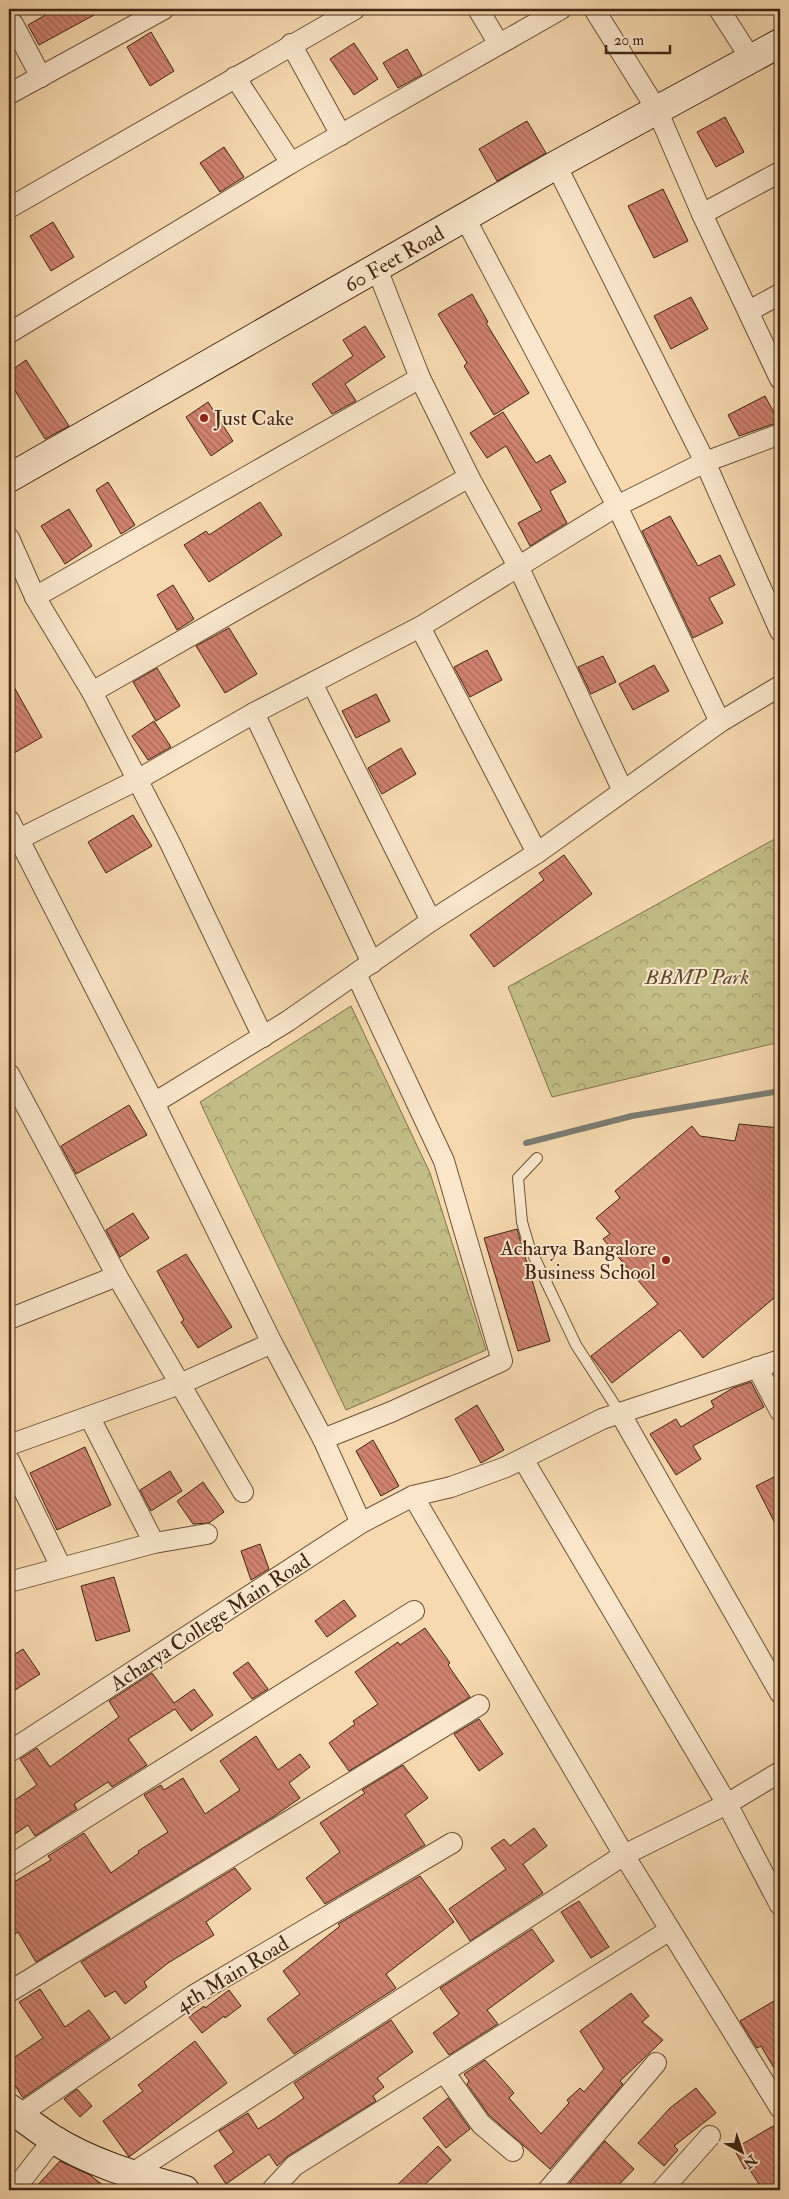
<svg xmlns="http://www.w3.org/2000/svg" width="789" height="2199" viewBox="0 0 789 2199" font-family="'IM FELL Double Pica',serif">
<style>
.park{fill:url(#park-crowns);stroke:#82724c}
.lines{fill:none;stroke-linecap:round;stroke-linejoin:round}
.stream{stroke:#7b7d74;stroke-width:6}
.building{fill:url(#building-back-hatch);stroke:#412512}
.lane-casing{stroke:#6e5239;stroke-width:12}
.street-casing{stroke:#6e5239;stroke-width:22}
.secondary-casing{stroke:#412512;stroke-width:30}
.lane{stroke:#f9e6cb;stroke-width:10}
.street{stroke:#f9e6cb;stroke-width:20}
.secondary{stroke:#f9e6cb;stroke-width:28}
.poi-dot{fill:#8f2418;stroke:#f9e6cb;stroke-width:2}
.labels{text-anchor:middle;stroke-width:4;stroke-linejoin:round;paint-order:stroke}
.street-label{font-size:21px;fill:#412512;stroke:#f9e6cb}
.poi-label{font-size:21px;fill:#412512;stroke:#f9e6cb;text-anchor:start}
.park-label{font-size:21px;font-style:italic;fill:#614b2f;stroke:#f9e6cb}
</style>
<defs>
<pattern id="park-crowns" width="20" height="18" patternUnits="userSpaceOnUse" patternTransform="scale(1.25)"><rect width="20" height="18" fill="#c2be86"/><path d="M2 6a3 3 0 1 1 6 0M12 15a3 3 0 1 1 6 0" fill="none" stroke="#9f9a6c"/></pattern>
<pattern id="building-back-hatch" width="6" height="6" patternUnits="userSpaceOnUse" patternTransform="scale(1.25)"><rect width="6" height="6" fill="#d0826f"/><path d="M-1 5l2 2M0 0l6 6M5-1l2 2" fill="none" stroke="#aa6a5a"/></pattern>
</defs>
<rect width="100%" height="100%" fill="#f6d9af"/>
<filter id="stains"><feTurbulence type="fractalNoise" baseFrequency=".004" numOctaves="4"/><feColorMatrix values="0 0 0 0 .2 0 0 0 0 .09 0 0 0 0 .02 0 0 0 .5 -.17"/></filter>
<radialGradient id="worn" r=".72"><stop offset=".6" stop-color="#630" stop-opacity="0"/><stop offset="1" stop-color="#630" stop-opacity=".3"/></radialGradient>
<g class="park">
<polygon points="780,836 780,1042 552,1097 508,987"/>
<polygon points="351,1006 430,1173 486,1350 346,1410 200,1102"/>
</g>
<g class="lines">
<polyline class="stream" points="526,1143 632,1116 780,1091"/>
</g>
<g class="building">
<polygon points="56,9 105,9 39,45 28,25"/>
<polygon points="151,32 174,71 150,86 127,47"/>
<polygon points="354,43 378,79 354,95 330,59"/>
<polygon points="407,49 422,75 398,88 383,63"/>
<polygon points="725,117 744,152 716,167 697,132"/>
<polygon points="527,121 546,153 497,181 479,149"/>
<polygon points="224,147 244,177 220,192 200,163"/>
<polygon points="663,189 688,241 654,258 628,206"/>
<polygon points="53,222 74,257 51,271 30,236"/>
<polygon points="472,294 488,322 486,323 529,393 494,415 464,366 467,363 438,314"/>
<polygon points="691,297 708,329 671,349 654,316"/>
<polygon points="365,326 385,357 345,384 356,401 332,414 312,384 353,356 343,340"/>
<polygon points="26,360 69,426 45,439 9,381 9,372"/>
<polygon points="765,396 779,422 739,436 728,415"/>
<polygon points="208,402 233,441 211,456 186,417"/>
<polygon points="503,412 536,463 550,455 566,482 550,491 567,523 530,546 518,523 542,510 506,446 487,458 470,433"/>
<polygon points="108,482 135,525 121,534 96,490"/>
<polygon points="260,502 282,535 209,582 184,545 206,531 209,535"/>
<polygon points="69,509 92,546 65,564 41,526"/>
<polygon points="670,516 698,566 720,555 735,585 709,598 723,623 693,638 642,531"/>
<polygon points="173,585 194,619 177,630 157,595"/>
<polygon points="229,628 257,674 225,693 196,646"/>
<polygon points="487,650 502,680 470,697 454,667"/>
<polygon points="603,656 616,682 591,694 578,667"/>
<polygon points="654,665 669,691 633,710 619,684"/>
<polygon points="157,668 180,706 156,721 133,682"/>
<polygon points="9,678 42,737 9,756"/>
<polygon points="376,694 390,721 356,738 342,711"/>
<polygon points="154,721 171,747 148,760 132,736"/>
<polygon points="401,748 416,774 382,794 368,768"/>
<polygon points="133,815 152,846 106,873 88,842"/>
<polygon points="564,855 592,894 494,967 470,935 544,880 539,873"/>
<polygon points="129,1105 147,1135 76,1174 61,1146"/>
<polygon points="739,1124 780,1128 780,1293 703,1358 680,1330 612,1383 591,1356 658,1304 603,1239 610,1234 596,1218 620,1198 615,1191 692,1126 700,1136 735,1141"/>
<polygon points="133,1213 149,1238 120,1257 106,1230"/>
<polygon points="517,1229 550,1341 518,1351 484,1238"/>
<polygon points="186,1254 232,1327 198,1348 181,1322 184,1320 157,1271"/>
<polygon points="751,1382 764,1407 693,1446 701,1459 676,1475 650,1434 676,1419 681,1427 714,1407 711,1401 733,1388"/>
<polygon points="477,1405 504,1450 481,1463 455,1419"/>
<polygon points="373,1440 399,1486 381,1496 356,1451"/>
<polygon points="85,1447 111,1505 57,1530 30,1473"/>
<polygon points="170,1471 182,1491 151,1511 140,1490"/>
<polygon points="780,1474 780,1533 756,1486"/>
<polygon points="203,1482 224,1512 209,1523 193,1524 177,1501"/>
<polygon points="260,1544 269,1569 251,1580 241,1551"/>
<polygon points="114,1577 130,1631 96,1641 81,1586"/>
<polygon points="344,1600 356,1616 327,1637 315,1621"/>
<polygon points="425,1628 450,1663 448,1665 470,1697 349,1771 329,1743 355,1724 353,1721 378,1704 355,1672 398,1642 400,1645"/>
<polygon points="23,1649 40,1674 9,1694 9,1658"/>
<polygon points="248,1662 268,1689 252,1699 233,1673"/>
<polygon points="152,1673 174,1703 194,1689 213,1715 191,1731 175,1709 128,1739 147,1765 112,1787 108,1782 74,1804 77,1809 35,1836 28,1825 9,1838 9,1804 37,1785 20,1759 37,1748 50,1767 119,1717 109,1701"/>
<polygon points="479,1719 503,1754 479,1771 454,1734"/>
<polygon points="256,1736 278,1770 300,1754 310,1767 289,1783 300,1798 273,1817 36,1962 18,1932 9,1938 9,1885 51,1860 48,1856 84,1833 111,1873 139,1853 138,1851 168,1832 144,1795 161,1785 164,1790 183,1778 205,1814 240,1790 220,1761"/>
<polygon points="403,1765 428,1798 405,1815 425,1845 325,1904 306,1878 340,1852 320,1823 365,1793 362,1790"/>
<polygon points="534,1828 547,1846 523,1864 543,1893 470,1941 449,1909 506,1869 491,1848 504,1839 510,1846"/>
<polygon points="235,1868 251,1889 206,1922 214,1935 168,1963 144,1982 147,1987 125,2004 115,1991 105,1997 81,1962"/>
<polygon points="420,1876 454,1922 386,1974 396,1988 294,2054 267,2019 300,1994 283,1971 340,1926 338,1924"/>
<polygon points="579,1901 609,1947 591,1958 561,1912"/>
<polygon points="532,1929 554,1961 487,2010 498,2024 449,2055 433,2033 459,2014 440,1988"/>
<polygon points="40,1989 65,2027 89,2010 110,2038 23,2098 9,2076 9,2061 43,2038 19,2002"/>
<polygon points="229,1990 241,2006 225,2018 224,2016 202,2033 189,2017 204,2006 205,2008"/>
<polygon points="631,1993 649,2016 642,2022 663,2040 620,2081 623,2084 550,2169 489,2115 467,2084 469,2081 464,2074 485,2060 514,2093 509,2098 541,2134 569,2103 567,2100 580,2088 584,2092 604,2069 580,2031"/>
<polygon points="774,2001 780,2012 780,2078 761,2046 757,2048 740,2021"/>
<polygon points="391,2020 413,2052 377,2078 384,2087 373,2096 376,2101 288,2156 277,2166 269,2154 226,2184 214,2166 234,2152 219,2131 248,2113 258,2129 274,2119 304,2098 294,2083"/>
<polygon points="195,2041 227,2083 129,2157 103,2121 143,2091 138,2085"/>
<polygon points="696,2088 716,2113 674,2146 678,2150 664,2166 638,2143 670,2108"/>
<polygon points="77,2089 92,2106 80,2117 64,2099"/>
<polygon points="448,2098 470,2129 446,2148 423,2118"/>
<polygon points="773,2126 780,2140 780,2190 763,2190 748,2167 745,2169 734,2149"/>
<polygon points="605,2141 634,2169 614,2190 574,2190 568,2185"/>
<polygon points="438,2146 451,2160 419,2190 392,2190"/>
<polygon points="60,2161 90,2175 109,2190 33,2190"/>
</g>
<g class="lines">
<defs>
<polyline id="lane" points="537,1158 518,1178 522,1222 529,1246 576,1345 620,1413"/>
<g id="street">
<polyline points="478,9 499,44"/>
<polyline points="594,9 657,110 702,214 780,379"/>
<polyline points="719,9 751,59"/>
<polyline points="9,26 13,24 41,77"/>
<polyline points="291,44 341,135"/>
<polyline points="235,77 291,163"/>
<polyline points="9,94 164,9"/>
<polyline points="556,165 705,462 780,631"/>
<polyline points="9,208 355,9"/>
<polyline points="702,214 780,172"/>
<polyline points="465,218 617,506 720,722"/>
<polyline points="377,269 420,378 469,477 518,566 623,791"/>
<polyline points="749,311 780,294"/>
<polyline points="9,333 291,163 561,9"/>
<polyline points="9,538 35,597 92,692 170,843 263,1037"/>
<polyline points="35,597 420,378"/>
<polyline points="420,627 537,853"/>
<polyline points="313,685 431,921"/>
<polyline points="92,692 469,477"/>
<polyline points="254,713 372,963"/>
<polyline points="9,820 154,1103 272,1343 180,1384 9,1445"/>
<polyline points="9,844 137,780 254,713 420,627 617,506 705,462 780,434"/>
<polyline points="9,1074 117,1276 243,1492"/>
<polyline points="154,1103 288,1021 431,921 537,853 720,722 780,686"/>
<polyline points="9,1319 117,1276"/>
<polyline points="272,1343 323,1439 361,1523"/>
<polyline points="757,1367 780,1411"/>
<polyline points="620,1413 780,1693"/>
<polyline points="90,1418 154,1543"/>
<polyline points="323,1439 391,1412 502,1361 444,1161 356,974"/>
<polyline points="523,1459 727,1804 780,1905"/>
<polyline points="9,1460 61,1567"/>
<polyline points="413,1496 624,1855 780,2108"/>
<polyline points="9,1582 154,1543 207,1534"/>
<polyline points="9,1752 361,1523 413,1496 451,1487 506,1467 602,1419 780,1360"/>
<polyline points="9,1866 414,1611"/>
<polyline points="9,1992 479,1705"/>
<polyline points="444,2072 481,2124 513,2151"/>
<polyline points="19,2115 194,1995 452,1843"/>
<polyline points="131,2174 624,1855 727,1804 780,1772"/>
<polyline points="14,2190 53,2140"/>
<polyline points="272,2190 294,2166 670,1930"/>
<polyline points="548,2190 656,2063"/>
<polyline points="662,2190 710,2136"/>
</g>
<g id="secondary">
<polyline points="9,478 556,165 780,43"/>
<path d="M9,2108C24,2118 38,2130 53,2139C92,2164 141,2177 185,2190"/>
</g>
</defs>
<use href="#lane" class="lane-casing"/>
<use href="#street" class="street-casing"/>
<use href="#secondary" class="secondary-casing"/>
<use href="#lane" class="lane"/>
<use href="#street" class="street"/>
<use href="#secondary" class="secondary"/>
</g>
<g class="poi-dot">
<circle cx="204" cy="418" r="5"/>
<circle cx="666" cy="1260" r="5"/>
</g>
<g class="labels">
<g class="street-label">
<text transform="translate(394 259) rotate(-30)" y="7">60 Feet Road</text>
<text transform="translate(210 1622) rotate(-33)" y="7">Acharya College Main Road</text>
<text transform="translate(232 1974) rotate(-31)" y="7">4th Main Road</text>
</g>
<g class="poi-label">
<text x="214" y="425">Just Cake</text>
<text x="656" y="1255" text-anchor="end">Acharya Bangalore<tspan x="656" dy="24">Business School</tspan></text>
</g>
<g class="park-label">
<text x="697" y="984">BBMP Park</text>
</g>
</g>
<rect width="789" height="2199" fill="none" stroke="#f6d9af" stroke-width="30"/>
<rect x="10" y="10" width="769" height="2179" fill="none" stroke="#412512" stroke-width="2.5"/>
<rect x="15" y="15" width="759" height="2169" fill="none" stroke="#412512"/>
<g transform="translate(742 2152) rotate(140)" stroke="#f9e6cb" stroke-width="4" paint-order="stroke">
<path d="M0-4L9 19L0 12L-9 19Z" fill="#412512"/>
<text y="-8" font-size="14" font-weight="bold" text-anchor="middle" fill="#412512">N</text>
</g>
<path d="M606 45v8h64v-8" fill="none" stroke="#412512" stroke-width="2.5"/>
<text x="614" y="45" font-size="15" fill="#412512" stroke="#f9e6cb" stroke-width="4" paint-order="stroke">20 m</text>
<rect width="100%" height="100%" filter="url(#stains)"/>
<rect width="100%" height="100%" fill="url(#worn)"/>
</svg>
